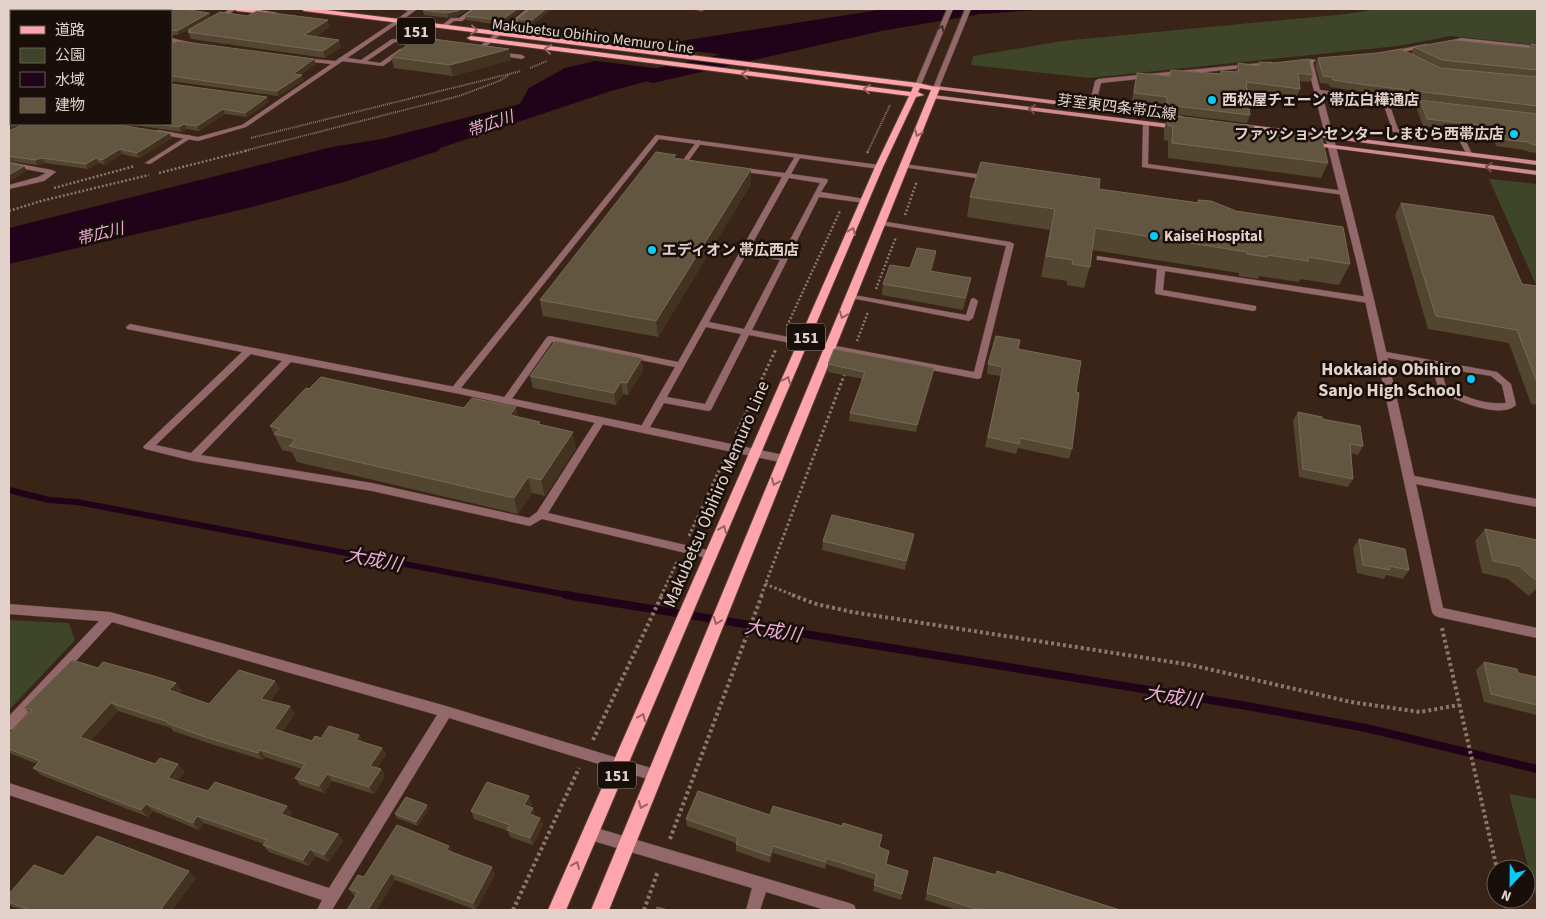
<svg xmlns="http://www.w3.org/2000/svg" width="1546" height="919" viewBox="0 0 1546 919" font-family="'Source Sans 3','Noto Sans JP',sans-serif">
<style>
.green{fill:#3e4528}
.water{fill:#210319}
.pier{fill:#3a2317}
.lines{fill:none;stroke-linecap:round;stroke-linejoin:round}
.stream-far1{stroke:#210319;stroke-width:6}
.stream{stroke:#210319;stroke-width:8}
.river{fill:#210319;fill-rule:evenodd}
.lane-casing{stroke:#553f34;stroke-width:1}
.street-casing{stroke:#553f34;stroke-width:1}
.secondary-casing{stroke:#553f34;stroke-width:1}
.primary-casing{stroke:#553f34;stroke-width:2}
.path-far3{stroke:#8b776d;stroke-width:2;stroke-dasharray:1 1;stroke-linecap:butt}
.path-far2{stroke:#8b776d;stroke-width:2.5;stroke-dasharray:2 2;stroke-linecap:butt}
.path-far1{stroke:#8b776d;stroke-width:3;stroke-dasharray:2.5 2.5;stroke-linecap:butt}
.path{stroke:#8b776d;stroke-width:4;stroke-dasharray:3 3;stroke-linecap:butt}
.lane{fill:#93686b;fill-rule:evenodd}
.street{fill:#93686b;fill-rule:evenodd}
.secondary{fill:#d08b90;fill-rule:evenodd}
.primary{fill:#fea5ac;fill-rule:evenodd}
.wall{fill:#534631}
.shaded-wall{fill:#42321f}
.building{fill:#625641;stroke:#766957}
.oneway{stroke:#442e2c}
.oneway2{stroke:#976263}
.oneway3{stroke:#744d4d}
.poi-dot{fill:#08cbf9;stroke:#190f0a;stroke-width:2}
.labels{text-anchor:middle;stroke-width:5;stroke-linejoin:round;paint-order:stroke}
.far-street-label{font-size:15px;fill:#e2d2cb;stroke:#190f0a}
.far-poi-label{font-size:15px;font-weight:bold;fill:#e2d2cb;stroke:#190f0a;text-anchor:start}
.shield{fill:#190f0a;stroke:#a69891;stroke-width:1}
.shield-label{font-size:16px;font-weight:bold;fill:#e2d2cb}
.far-water-label{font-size:16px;font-style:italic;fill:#ecabd6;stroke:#190f0a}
.poi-label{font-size:18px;font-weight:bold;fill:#e2d2cb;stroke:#190f0a;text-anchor:end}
.street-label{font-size:18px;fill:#e2d2cb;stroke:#190f0a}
.water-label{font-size:19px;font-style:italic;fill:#ecabd6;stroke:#190f0a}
</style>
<rect width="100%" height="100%" fill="#3a2317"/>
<g class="green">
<polygon points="1377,9 1537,9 1537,45 1451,36 1398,46 1089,78 971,65 973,56 1062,41 1346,14"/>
<polygon points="1489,179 1537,184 1537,287"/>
<polygon points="9,620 69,623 75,640 9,710"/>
<polygon points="1509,794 1537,799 1537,901"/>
</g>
<polygon class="water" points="885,9 1049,9 863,23 611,91 434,150 9,247 9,228 332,147 382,139 520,104 529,88 565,68 687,40"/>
<g class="pier">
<polygon points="934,9 983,9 981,15 929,20"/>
<polygon points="650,46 744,57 687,72 588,60"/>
</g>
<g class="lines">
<polyline class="stream-far1" points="9,490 49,500 77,502 573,596"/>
<polyline class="stream" points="566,595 1247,706 1366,728 1537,769"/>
<g class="river">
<polygon points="939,9 985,9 982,13 975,15 881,31 653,83 645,81 641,76 645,71 653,69 881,19"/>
<polygon points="429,137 438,139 442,145 438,151 344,182 248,208 9,264 9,246 233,195 324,170"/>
</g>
<defs>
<g id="lane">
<polygon points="400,9 414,9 416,10 398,23 395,21 396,20 408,11"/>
<polygon points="472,9 478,9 462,21 454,21 444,28 441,26 451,18 459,18"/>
<polygon points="527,9 533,9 479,52 471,52 471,50 476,49"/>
<polygon points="420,30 422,31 422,33 411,41 426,43 426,45 395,42 367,61 380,63 400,49 404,49 404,51 383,66 341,61 338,59 341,57 361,60 392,39 405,40"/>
<polygon points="498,52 522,55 525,57 522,59 496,55 495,54"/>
<polygon points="1385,98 1388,100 1398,129 1465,139 1472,154 1467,155 1460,142 1393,132 1382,100"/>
<polygon points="1146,122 1149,124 1148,164 1344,191 1348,193 1344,195 1142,167 1143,124"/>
<polygon points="189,135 191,136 191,138 150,164 145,163"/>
<polygon points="699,140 702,142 689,160 698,162 698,164 683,162 683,160 697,141"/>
<path d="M796,155L801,156L791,174L827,179L828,181L821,192L865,199L869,201L865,203L819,197L752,330L974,372L1006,246L881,225L877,223L881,221L1010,242L1014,244L981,378L978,379L749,335L711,410L708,411L664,403L647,432L644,433L639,430L675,367L552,342L509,403H503L501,401L503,399L547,337L550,336L678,362L782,177L737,171L733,169L737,167L785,173ZM789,178L820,183L782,255L749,250ZM746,255L780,260L744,329L709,322ZM706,327L741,334L705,404L667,397Z"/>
<polygon points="904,164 990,176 994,178 990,180 902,167 901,166"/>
<polygon points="1097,256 1368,297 1372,300 1368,303 1165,271 1163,290 1256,306 1256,310 1253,311 1156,294 1155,292 1157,269 1100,260 1097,260"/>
<polygon points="848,294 966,315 971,299 974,298 978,301 973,318 969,321 851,298 847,296"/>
<path d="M130,324L455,387L460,390L455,393L291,362L201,455L372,483L529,518L537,512L597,419L600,418L605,421L548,513L711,551L715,552L716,555L715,558L711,559L542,519L530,526L372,491L193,461L145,449L143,447L145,445L242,352L127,329L126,327ZM251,354L282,361L191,453L156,445Z"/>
<path d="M1381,351L1497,372L1511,384L1516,405C1500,420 1455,400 1439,391L1432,366L1378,356L1377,354L1378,352ZM1441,368L1491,376L1502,385L1506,403C1484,405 1465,397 1446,387Z"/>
<polygon points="1409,475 1537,499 1537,507 1405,482 1404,479 1405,476"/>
</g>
<g id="street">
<polygon points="230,9 237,9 218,20 213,19"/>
<polygon points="691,9 705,9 702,11"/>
<polygon points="947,9 953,9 921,85 916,86 915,85"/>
<polygon points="965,9 971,9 939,88 934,89 933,88"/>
<polygon points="398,19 401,21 400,22 246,127 198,141 158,134 155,132 158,130 198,137 242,125 331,64 303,61 300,59 301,58 335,61"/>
<polygon points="171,38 193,43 190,45 171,42"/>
<polygon points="1461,38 1537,46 1537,50 1461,42 1446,45 1443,43"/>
<polygon points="1427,44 1429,45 1429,47 1390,54 1387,52"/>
<path d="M1311,59L1316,60L1313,63L1320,90L1429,103L1432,105L1429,107L1322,94C1368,264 1406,436 1443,608L1537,628V638L1438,617L1434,615L1432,612L1358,268L1307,63Z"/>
<polygon points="1271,62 1274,64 1273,65 1101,83 1095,107 1092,109 1089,107 1095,81 1098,79"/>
<polygon points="657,135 879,165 883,167 879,169 659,139 461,388 784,455 789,459 788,461 784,463 455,393 450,390 655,136"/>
<polygon points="9,162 52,170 56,172 44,181 9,189 9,185 38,177 46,173 9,166"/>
<polygon points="9,604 110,612 446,706 654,769 659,771 661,775 659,779 654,781 449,718 332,910 317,910 322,900 9,795 9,783 329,888 437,715 112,622 13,729 9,731 9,716 99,621 9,614"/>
<polygon points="590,826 849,903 854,905 856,910 825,910 766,892 760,910 746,910 752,888 590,840 585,838 583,833 585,828"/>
</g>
<g id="secondary">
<polygon points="936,86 1181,116 1184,118 1181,120 934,89 934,87"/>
<polygon points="933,95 1177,125 1180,127 1177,129 931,98 931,96"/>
<polygon points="1242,124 1537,161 1537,165 1240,127 1240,125"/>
<polygon points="1310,142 1537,171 1537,175 1308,145 1307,144"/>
</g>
<g id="primary">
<polygon points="234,9 253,9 276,13 273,15 237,11"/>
<polygon points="301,9 318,9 918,83 940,88 609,910 591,910 931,90 920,88 918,92 924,95 916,97 883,167 566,910 548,910 875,167 909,96 471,40 467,38 471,36 911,92 913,87 304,11"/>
</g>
</defs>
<use href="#lane" class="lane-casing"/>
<use href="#street" class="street-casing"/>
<use href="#secondary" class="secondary-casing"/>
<use href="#primary" class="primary-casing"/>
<g class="path-far3">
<polyline points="202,9 204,9"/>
<polyline points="530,68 547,61"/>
<polyline points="251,138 521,71"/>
<polyline points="244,151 459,96 499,81 509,75"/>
<polyline points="868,151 890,105"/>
</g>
<g class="path-far2">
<polyline points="867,153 869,150"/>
<polyline points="159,173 249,150"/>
<polyline points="54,188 135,166"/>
<polyline points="9,211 41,201 149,175"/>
<polyline points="905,215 917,181"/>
<polyline points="876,289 896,237"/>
<polyline points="787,326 840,211"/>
<polyline points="857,341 868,312"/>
</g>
<g class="path-far1">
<polyline points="736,434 776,349"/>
<polyline points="689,536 724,460"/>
<polyline points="765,584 796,596"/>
<polyline points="661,596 677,562"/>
<polyline points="761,596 845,373"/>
</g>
<g class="path">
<polyline points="792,595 816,604 852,612 1191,665 1351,702 1420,712 1459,705"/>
<polyline points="1442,628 1497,869"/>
<polyline points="593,740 662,595"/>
<polyline points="670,839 762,595"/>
<polyline points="1504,899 1507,910"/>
<polyline points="513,910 579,768"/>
<polyline points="644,910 658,871"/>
</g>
<use href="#lane" class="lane"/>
<use href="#street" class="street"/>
<use href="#secondary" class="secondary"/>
<use href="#primary" class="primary"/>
</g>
<g class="wall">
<polygon points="9,9 187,9 188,10 209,13 211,18 178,35 171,35 171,11 11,11 11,124 21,124 9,130 9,107 10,107 10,105 9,105 9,59 10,60 10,57 9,56 9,17 10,17 10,15 9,15"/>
<polygon points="425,9 458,16 448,18 424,15 423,10"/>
<polygon points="474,9 507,22 501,25 466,20 465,16"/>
<polygon points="552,9 532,25 518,23 517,19"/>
<polygon points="247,16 330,27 315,37 341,47 325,58 191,39 188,32 188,30"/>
<polygon points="171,44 316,64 300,75 304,80 278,96 171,81"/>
<polygon points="1531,44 1537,45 1537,153 1529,152 1524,150 1496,146 1491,134 1423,126 1416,107 1420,100 1503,110 1363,92 1330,87 1329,84 1320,83 1315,65 1318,58 1411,54 1414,47 1529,48"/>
<polygon points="391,57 511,60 453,76 394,68"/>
<polygon points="1259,62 1313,75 1310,82 1299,81 1300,89 1297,96 1247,90 1250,115 1247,123 1165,113 1165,104 1132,100 1135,81 1137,73 1169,76 1171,70 1220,74 1221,71 1236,72 1238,63 1258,66"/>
<polygon points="171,84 269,102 247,117 225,114 199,131 187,129 181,132 128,124 171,124"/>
<polygon points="1168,115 1254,130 1328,163 1321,178 1168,158 1168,141 1164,140 1164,130"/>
<polygon points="9,131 169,133 172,138 139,158 122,154 105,165 99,163 88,169 45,163 38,165 9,161"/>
<polygon points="676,158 751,169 751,184 658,337 543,316 540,300"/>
<polygon points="1099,189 1197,203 1198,200 1350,264 1339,285 1300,279 1299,282 1259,276 1258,279 1239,276 1239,273 1092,250 1090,267 1084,288 1067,285 1067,281 1041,277 1050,230 967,217 970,197"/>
<polygon points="1401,203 1522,284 1537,286 1537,405 1531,404 1509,343 1428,329 1395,215"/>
<polygon points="935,262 932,272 969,290 963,310 882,295 883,284 910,268"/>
<polygon points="1018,349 1076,392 1072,449 1069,459 1018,448 1016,454 985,447 1001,376 987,374 988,364"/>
<polygon points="828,364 934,368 933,376 916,432 849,421 850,413 863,379 828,372"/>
<polygon points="643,370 628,395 623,394 616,405 533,388 530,376"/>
<polygon points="464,408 519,417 540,424 576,448 545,496 532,493 518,514 297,462 292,452 282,450 270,426"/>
<polygon points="1298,412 1322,419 1363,446 1358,455 1351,453 1353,479 1348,487 1299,477 1293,420"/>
<polygon points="1485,529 1537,540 1537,588 1529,596 1508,579 1482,573 1475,541"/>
<polygon points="1359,539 1409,570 1403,579 1386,575 1384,579 1357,573 1353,548"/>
<polygon points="823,541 913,542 905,570 822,550"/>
<polygon points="1484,662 1518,673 1537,677 1537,715 1484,702 1476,670"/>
<polygon points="98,668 176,683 182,691 179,694 209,704 280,688 270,701 295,714 282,732 312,741 321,738 363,742 382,748 386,755 377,768 381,769 385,776 374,794 332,781 324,793 300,785 295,778 302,769 265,757 263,760 208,743 173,731 171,728 118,711 91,740 155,764 178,764 185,772 177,781 208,791 292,813 289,817 338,834 343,841 329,862 315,856 309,866 269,852 263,845 264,844 213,826 204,823 199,830 153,811 148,817 41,775 33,768 37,764 9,753 9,734 30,713 24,708"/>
<polygon points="532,804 530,807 533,808 535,816 540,818 543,825 533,845 510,837 508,831 474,819 471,811"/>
<polygon points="429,808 418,826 397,818 395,814"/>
<polygon points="770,815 879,847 886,864 908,871 901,900 873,891 875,880 826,864 825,869 773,853 770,863 736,851 736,843 687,826 686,819"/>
<polygon points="453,853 495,874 476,910 395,880 377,910 347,910 356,896 354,896 349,889 364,877"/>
<polygon points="934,857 995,875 997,871 1120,910 957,910 925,900"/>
<polygon points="63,876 196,878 172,910 22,910 12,907 9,904 9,894"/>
</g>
<g class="shaded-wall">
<polygon points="461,9 469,9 458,16 448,18 447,13"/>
<polygon points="517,9 524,9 507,22 501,25 500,20"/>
<polygon points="546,9 552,9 532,25 532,20"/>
<polygon points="209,13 211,18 178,35 177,31"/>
<polygon points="328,20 330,27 306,42 304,35"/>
<polygon points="339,40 341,47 325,58 323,51"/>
<polygon points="509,49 511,60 453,76 450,65"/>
<polygon points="314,59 316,64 294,78 293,74"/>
<polygon points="302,75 304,80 278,96 277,91"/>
<polygon points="267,97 269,102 247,117 245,113"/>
<polygon points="223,109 225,114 199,131 197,126"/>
<polygon points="11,123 11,124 21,124 9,130 9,124"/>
<polygon points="184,124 187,129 181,132 179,127"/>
<polygon points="169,133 172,138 139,158 137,153"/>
<polygon points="120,149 122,154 105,165 102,160"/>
<polygon points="42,158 45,163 38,165 35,160"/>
<polygon points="96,158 99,163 88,169 86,164"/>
<polygon points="24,166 27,171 9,182 9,175"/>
<polygon points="751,169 751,184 658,337 656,321"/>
<polygon points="936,251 935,262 928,283 930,271"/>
<polygon points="971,278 969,290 963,310 965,298"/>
<polygon points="642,358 643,370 628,395 627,383"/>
<polygon points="934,368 933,376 916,432 917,425"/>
<polygon points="621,382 623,394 616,405 614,393"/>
<polygon points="516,407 520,423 510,415"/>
<polygon points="573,432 576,448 545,496 541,480"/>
<polygon points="528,477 532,493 518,514 514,498"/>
<polygon points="914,534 913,542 905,570 906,561"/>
<polygon points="275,681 280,688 266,706 261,699"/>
<polygon points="176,683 182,691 175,698 169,690"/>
<polygon points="111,703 118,711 88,744 80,737"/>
<polygon points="290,706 295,714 279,736 274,729"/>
<polygon points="359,735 363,742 356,740"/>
<polygon points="382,748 386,755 374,773 370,766"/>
<polygon points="260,750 265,757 263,760 258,753"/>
<polygon points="178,764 185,772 174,785 168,778"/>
<polygon points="381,769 385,776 374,794 369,787"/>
<polygon points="327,774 332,781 324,793 319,786"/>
<polygon points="529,796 532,804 527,813 524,805"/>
<polygon points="146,804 153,811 148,817 141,810"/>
<polygon points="427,805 429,808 418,826 416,822"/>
<polygon points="287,806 292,813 286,821 281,814"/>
<polygon points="533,808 535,816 532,821 529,814"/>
<polygon points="197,816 204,823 199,830 193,823"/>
<polygon points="540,818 543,825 533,845 530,838"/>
<polygon points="338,834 343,841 329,862 324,855"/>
<polygon points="449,846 453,853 446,850"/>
<polygon points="773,846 773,853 770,863 770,856"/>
<polygon points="310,849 315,856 309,866 303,860"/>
<polygon points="492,867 495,874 476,910 473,903"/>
<polygon points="189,871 196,878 172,910 163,910 161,909"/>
<polygon points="391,873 395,880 377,910 368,910"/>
</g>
<g class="building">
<polygon points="9,9 184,9 183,9 209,13 177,31 171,30 171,11 11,11 11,123 9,124 10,100 9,100 9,59 10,60 10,54 9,53 9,17 10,17 10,10 9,10"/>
<polygon points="425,9 461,9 457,11 447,13 423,10"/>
<polygon points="474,9 517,9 506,17 500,20 465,16"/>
<polygon points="530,9 546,9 532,20 517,19"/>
<polygon points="257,11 328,20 304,35 339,40 323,51 188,32 191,31 188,30 220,12 247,16"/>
<polygon points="418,37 509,49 450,65 391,57"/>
<polygon points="1454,40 1533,48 1531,44 1537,45 1537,70 1442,60 1414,47"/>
<polygon points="178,41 314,59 293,74 302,75 277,91 171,76 171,44"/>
<polygon points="1401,49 1440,68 1537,77 1537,106 1367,85 1333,80 1332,77 1323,76 1318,58 1377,53"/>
<polygon points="1309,59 1313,75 1298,73 1300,89 1246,82 1250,115 1167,105 1167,97 1134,93 1137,73 1170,76 1171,70 1221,74 1221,71 1239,72 1238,63 1260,66 1259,62 1273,63"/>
<polygon points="171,84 267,97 245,113 223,109 197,126 184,124 179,127 156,124 171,124"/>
<polygon points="1420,100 1537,114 1537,145 1534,145 1528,142 1500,139 1495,127 1427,119"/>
<polygon points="1168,115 1254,126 1254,130 1322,139 1328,163 1172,143 1173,126 1168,126"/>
<polygon points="24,124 113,124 169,133 137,153 120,149 102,160 96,158 86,164 42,158 35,160 9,156 9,131"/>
<polygon points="656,152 676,155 673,158 751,169 656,321 540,300"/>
<polygon points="981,162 1100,179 1099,189 1199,203 1198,200 1211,201 1236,211 1343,227 1350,264 1308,257 1308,261 1267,255 1267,257 1247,254 1247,252 1095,228 1090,267 1072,264 1073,260 1046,256 1055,209 970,197"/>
<polygon points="9,163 24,166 9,175"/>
<polygon points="1401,203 1493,216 1522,284 1537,286 1537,382 1517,330 1436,316"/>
<polygon points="917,248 936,251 930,271 971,278 965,298 883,284 890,265 910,268"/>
<polygon points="996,336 1020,340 1018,349 1081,361 1076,392 1079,393 1072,449 1020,438 1019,444 988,437 1003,367 988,364"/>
<polygon points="555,341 642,358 627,383 621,382 614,393 530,376"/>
<polygon points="834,349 934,368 917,425 850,413 865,372 828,364"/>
<polygon points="321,377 464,408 472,398 516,407 510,415 540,422 538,424 573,432 541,480 528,477 514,498 289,446 296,439 274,434 280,429 270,426 306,388 309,389"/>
<polygon points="1298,412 1322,417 1322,419 1360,426 1363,446 1350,444 1353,479 1303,469"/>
<polygon points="832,515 914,534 906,561 823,541"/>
<polygon points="1485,529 1537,540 1537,581 1519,566 1493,561"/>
<polygon points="1359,539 1405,549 1409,570 1389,566 1390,570 1363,565"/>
<polygon points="72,660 98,668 103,662 154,676 176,683 169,690 209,704 239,670 275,681 261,699 290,706 274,729 312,741 315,736 321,738 329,726 359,735 356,740 382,748 370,766 381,769 369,787 327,774 319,786 295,778 305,764 260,750 258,753 202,736 167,723 168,722 111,703 80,737 155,764 160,758 178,764 168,778 208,791 215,782 287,806 281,814 338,834 324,855 310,849 303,860 263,845 267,840 206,819 197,816 193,823 146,804 141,810 33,768 40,761 9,749 9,734 32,710 24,708"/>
<polygon points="1484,662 1517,669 1518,673 1537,677 1537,705 1491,694"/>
<polygon points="487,782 529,796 524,805 533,808 529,814 540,818 530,838 507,830 510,825 471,811"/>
<polygon points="698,791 770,815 773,806 842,826 843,823 882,835 879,847 889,851 886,864 908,871 902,894 874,885 877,874 826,858 825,862 773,846 770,856 736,844 738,837 686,819"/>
<polygon points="406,797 427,805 416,822 395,814"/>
<polygon points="397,825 449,846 446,850 492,867 473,903 391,873 368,910 347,910 358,892 349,889 358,875 364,877"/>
<polygon points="97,836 189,871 161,909 166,910 29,910 9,902 9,894 34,865 63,876"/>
<polygon points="934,857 996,875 997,871 1120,910 987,910 980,908 979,910 927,893"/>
<polygon points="657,907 668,910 656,910"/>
</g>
<defs><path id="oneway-chevron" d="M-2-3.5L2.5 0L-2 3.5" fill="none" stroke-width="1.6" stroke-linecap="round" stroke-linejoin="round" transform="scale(1.25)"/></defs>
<use class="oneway" href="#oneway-chevron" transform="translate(941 29) rotate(-66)"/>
<g class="oneway2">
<use href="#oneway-chevron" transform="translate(474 30) rotate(7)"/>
<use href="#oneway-chevron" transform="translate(548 49) rotate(-172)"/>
<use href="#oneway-chevron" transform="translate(745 74) rotate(-173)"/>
<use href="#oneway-chevron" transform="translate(867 89) rotate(-173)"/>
<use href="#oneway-chevron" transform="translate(918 133) rotate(112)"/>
<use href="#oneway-chevron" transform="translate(852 231) rotate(-67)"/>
<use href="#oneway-chevron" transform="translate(843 315) rotate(112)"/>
<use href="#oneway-chevron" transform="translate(787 380) rotate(-67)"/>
<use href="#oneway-chevron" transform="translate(775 482) rotate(112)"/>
<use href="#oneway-chevron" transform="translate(723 529) rotate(-67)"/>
<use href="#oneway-chevron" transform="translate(717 621) rotate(112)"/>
<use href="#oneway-chevron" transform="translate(642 717) rotate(-67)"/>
<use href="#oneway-chevron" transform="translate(642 805) rotate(112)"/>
<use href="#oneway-chevron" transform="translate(576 865) rotate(-67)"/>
</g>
<g class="oneway3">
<use href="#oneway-chevron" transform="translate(1032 109) rotate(-173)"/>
<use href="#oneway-chevron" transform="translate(1489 167) rotate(-173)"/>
</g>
<g class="poi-dot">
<circle cx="1212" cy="100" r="5"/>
<circle cx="1514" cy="134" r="5"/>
<circle cx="1154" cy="236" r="5"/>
<circle cx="652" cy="250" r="5"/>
<circle cx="1471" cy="379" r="5"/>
</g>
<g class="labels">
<g class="far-street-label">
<text transform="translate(593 36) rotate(7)" y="5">Makubetsu Obihiro Memuro Line</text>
<text transform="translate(1117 107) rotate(7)" y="5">芽室東四条帯広線</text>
</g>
<g class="far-poi-label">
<text x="1222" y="105">西松屋チェーン 帯広白樺通店</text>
<text x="1504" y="139" text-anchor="end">ファッションセンターしまむら西帯広店</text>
<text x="1164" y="241">Kaisei Hospital</text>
<text x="662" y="255">エディオン 帯広西店</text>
</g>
<g class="shield">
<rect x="397" y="17.5" width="38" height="27" rx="4"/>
<rect x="787" y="323.5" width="38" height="27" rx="4"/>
<rect x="598" y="761.5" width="38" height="27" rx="4"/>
</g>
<g class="shield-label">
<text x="416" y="37">151</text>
<text x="806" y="343">151</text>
<text x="617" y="781">151</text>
</g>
<g class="far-water-label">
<text transform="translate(490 123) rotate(-19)" y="6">帯広川</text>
<text transform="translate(100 233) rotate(-14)" y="6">帯広川</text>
</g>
<g class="poi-label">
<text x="1461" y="375">Hokkaido Obihiro<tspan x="1461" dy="21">Sanjo High School</tspan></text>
</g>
<g class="street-label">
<text transform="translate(716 494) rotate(-67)" y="6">Makubetsu Obihiro Memuro Line</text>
</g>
<g class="water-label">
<text transform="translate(374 559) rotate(11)" y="7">大成川</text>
<text transform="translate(773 630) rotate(9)" y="7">大成川</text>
<text transform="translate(1173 696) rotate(9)" y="7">大成川</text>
</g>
</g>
<rect width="1546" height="919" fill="none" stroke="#e2d2cb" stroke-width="20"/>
<rect x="10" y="10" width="162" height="115" fill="#190f0a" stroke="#695d57"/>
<rect x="20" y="26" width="25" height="8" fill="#fea5ac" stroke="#695d57"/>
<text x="55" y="35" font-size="15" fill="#e2d2cb">道路</text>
<rect x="20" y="48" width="25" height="15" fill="#3e4528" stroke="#695d57"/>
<text x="55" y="60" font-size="15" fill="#e2d2cb">公園</text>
<rect x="20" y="72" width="25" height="15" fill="#210319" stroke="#695d57"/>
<text x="55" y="85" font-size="15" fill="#e2d2cb">水域</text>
<rect x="20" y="98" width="25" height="15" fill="#625641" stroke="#695d57"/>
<text x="55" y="110" font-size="15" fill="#e2d2cb">建物</text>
<g transform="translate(1511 884) rotate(202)"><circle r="24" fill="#190f0a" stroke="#695d57"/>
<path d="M0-4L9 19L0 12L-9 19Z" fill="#08cbf9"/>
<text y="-8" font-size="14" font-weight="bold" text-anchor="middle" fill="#e2d2cb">N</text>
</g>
</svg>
